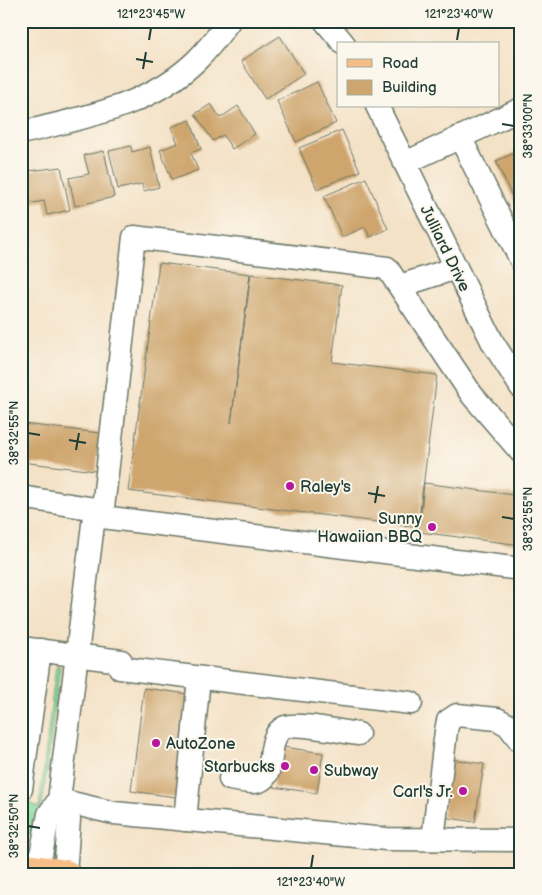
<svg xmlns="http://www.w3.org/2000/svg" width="542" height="895" viewBox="0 0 542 895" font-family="'Balsamiq Sans',sans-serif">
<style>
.green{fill:#86da9c;stroke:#528c68}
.building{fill:#cea56d}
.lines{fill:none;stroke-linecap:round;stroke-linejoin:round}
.minor-casing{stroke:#6a7767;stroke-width:25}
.major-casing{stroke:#6a7767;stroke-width:30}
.minor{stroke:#fff;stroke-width:22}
.major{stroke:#f6be87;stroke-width:28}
.ticks{fill:none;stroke:#1f3d34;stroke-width:2}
.poi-dot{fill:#b5179e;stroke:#fbf7ec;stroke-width:2}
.labels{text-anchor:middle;stroke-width:4;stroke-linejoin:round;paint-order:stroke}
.street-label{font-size:16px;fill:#1f3d34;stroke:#fbf7ec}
.poi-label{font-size:16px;fill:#1f3d34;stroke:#fbf7ec;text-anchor:start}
.neatline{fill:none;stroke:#1f3d34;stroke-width:2}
.ticks-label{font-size:12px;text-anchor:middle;fill:#1f3d34}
</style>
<rect width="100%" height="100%" fill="#fbf7ec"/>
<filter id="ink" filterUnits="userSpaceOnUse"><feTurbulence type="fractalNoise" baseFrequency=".02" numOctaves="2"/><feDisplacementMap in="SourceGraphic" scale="10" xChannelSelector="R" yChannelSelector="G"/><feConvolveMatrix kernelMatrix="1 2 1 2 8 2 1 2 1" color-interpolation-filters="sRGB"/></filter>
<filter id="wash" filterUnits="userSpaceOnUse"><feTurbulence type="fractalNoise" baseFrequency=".0096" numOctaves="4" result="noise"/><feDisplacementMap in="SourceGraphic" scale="20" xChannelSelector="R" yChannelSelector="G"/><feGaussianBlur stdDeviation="1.12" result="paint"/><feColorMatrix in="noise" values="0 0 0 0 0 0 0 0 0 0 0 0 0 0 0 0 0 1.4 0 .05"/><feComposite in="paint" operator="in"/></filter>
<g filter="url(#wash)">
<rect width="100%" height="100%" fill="#f4e2c7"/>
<polygon class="green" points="56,666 60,666 43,801 39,813 33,820 31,835 21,834 21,804 27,801 39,808"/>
<g id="blocks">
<g class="building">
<polygon points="280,36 304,74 265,99 241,61"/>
<polygon points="317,82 336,123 296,142 277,101"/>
<polygon points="211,104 220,118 238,106 255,134 232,149 223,135 213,141 195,114"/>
<polygon points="190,120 201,149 191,153 198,170 172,180 160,150 178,143 171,127"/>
<polygon points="342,130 360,171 317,189 299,148"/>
<polygon points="131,146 132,152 150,147 159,187 144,191 142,184 118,189 109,151"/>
<polygon points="521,150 521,211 519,212 496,161"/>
<polygon points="104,151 114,197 75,206 69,178 89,174 84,155"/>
<polygon points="61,167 70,210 47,215 44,201 27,204 21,172"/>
<polygon points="366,178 388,229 370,237 365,227 342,237 324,196"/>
<polygon points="21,204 26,220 21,221"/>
<polygon points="159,263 250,274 231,423 251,274 342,285 332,362 437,375 418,527 128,491"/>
<polygon points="21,384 28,385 23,424 100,433 96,471 21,462"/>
<polygon points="424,483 521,496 521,545 419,532"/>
<polygon points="144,688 188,694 176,797 131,791"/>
<polygon points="277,746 323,753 317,793 273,787"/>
<polygon points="451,759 484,764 475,822 442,817"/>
</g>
</g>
</g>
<g filter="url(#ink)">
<use href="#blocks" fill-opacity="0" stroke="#6a7767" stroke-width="1"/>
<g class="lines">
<defs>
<g id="minor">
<polyline points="325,21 344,44"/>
<polyline points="377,106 493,343 521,387"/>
<path d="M21,133C84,117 149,107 197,60C209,48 219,35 229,21"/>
<polyline points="460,137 521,260"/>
<polyline points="405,163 521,109"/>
<polyline points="400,286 456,268"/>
<polyline points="21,497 89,508 94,516 59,800 49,814 38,870"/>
<polyline points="94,516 521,569"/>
<polyline points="102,517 134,237 387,268 472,395 521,452"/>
<polyline points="21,648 121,661"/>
<polyline points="120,668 411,703"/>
<path d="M230,779C237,780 245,782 253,782C281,781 262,737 285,727C298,722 342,732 358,734"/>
<polyline points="21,789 40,650"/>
<polyline points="59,800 114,813 386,839 521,840"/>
<polyline points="59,800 69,819 65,874"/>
<polyline points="185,820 199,678"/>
<polyline points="433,839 446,731 448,721 457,715 497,719 508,725 521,742"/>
</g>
<polyline id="major" points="21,867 66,874"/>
</defs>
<use href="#minor" class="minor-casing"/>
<use href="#major" class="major-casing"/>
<use href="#minor" class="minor"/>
<use href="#major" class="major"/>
</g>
</g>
<path class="ticks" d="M149,40L151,28M457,40L459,28M136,59L153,62M143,69L146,52M502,124L514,126M28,433L40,435M69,440L86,443M76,450L79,433M368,493L385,496M375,503L378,486M502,517L514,519M28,826L40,828M311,868L313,855"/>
<g class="poi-dot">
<circle cx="290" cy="486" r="5"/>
<circle cx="432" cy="527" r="5"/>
<circle cx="156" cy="743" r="5"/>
<circle cx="285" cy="766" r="5"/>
<circle cx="314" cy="770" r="5"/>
<circle cx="463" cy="791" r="5"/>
</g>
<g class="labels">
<g class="street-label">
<text transform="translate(446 248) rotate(64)" y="6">Julliard Drive</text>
</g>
<g class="poi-label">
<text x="300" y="492">Raley's</text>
<text x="422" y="524" text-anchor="end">Sunny<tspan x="422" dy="18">Hawaiian BBQ</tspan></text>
<text x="166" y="749">AutoZone</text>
<text x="275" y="772" text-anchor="end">Starbucks</text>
<text x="324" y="776">Subway</text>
<text x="453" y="797" text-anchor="end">Carl's Jr.</text>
</g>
</g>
<rect width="542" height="895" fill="none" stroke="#fbf7ec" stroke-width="55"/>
<rect x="337" y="42" width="162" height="65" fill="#fbf7ec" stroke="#a3ada2"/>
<rect x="347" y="59" width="25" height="8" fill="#f6be87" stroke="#a3ada2"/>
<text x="382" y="68" font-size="15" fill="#1f3d34">Road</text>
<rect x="347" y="80" width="25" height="15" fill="#cea56d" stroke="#a3ada2"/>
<text x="382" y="92" font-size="15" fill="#1f3d34">Building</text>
<rect x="28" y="28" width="486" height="840" class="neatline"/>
<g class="ticks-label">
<text x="151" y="18">121°23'45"W</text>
<text x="459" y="18">121°23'40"W</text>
<text transform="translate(528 126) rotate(-90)" y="4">38°33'00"N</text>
<text transform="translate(14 433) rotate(-90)" y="4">38°32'55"N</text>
<text transform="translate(528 519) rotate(-90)" y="4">38°32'55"N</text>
<text transform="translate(14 826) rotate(-90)" y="4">38°32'50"N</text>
<text x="311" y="886">121°23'40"W</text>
</g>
</svg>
